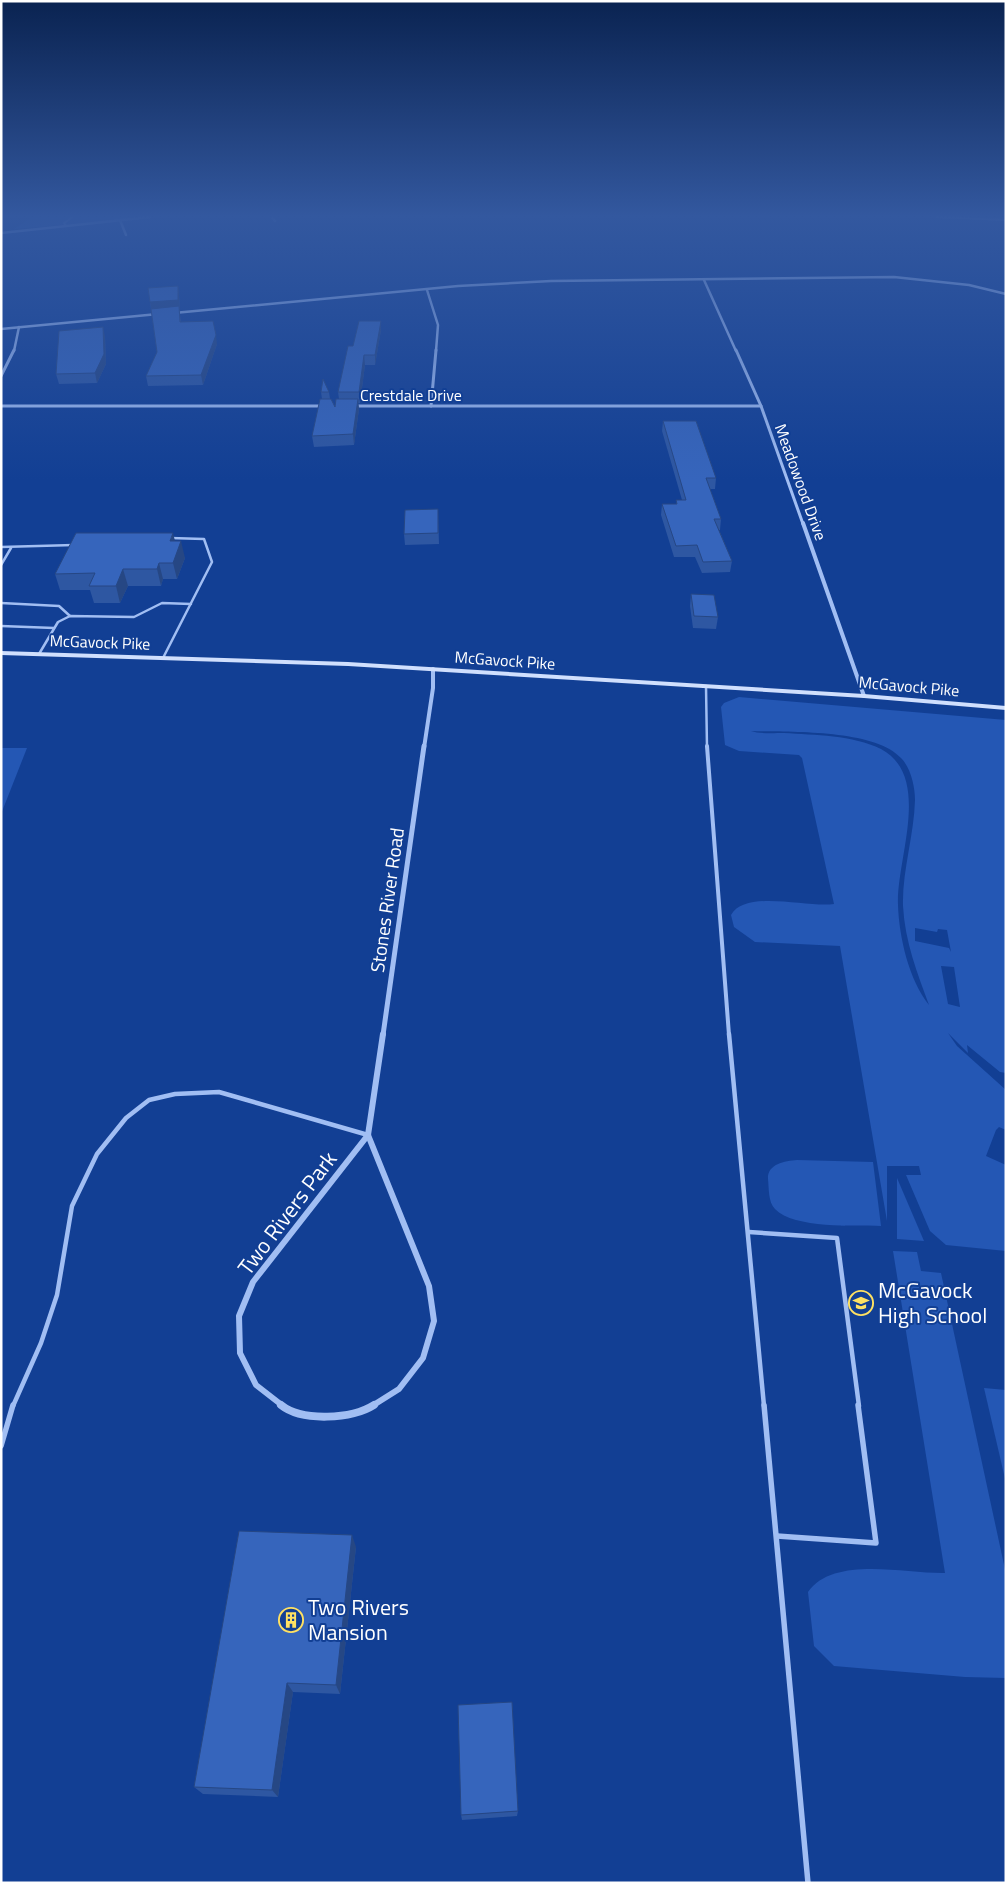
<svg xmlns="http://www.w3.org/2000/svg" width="1007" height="1884" viewBox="0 0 1007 1884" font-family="'Titillium Web',sans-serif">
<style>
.green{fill:#2457b4;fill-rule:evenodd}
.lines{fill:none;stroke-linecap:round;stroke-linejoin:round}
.service-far4{stroke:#a1bef3;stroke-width:2}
.service-far3{stroke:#a1bef3;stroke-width:2.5}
.service-far2{stroke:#a1bef3;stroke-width:4}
.service-far1{stroke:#a1bef3;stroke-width:4.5}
.service{stroke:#a1bef3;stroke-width:5.5}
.minor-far5{stroke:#a1bef3;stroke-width:2.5}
.minor-far4{stroke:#a1bef3;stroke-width:3}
.minor-far3{stroke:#a1bef3;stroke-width:4}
.minor-far2{stroke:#a1bef3;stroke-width:5}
.minor-far1{stroke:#a1bef3;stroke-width:6}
.minor{stroke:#a1bef3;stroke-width:8}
.secondary{fill:#d0dffd;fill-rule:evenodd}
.wall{fill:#2e57a2}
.shaded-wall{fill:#264784}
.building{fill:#3665bc;stroke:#264784}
.labels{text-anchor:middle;stroke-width:4;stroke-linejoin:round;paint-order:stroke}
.far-street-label{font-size:16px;fill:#fff;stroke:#123f94}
.street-label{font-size:19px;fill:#fff;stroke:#123f94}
.near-street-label{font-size:22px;fill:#fff;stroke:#123f94}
.near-poi-label{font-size:22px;fill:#fff;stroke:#123f94;text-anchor:start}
</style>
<rect width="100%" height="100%" fill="#123f94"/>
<g class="green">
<polygon points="32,217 150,217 14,229"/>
<path d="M739,697L1006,720V1073L1000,1072L967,1045L968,1053L948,1033L957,1046L1006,1090V1130L999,1127L996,1130L986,1156L1006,1165V1251L946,1245L930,1231L906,1175H921L919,1166H887V1221L840,946L755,942L734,927L731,915C746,889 808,908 834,904L802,758L799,755L739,751L725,745L721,707L724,703ZM751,731C789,732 875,729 901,758C911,768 915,787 915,800C914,836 902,871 903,906C905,942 917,972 929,1005C909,980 899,937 898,905C896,859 933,777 881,749C853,735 814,735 784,733C774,733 759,734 751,731ZM915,928L937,932L938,929L947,930L951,952L949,948L915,941ZM941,966L954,967L960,1007L948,1004Z"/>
<polygon points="1,748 27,748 1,814"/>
<path d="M797,1160L873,1162L881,1226C855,1225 794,1229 775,1209C768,1202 769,1188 768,1179C767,1164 785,1161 797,1160Z"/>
<polygon points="897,1178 924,1241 897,1239"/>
<path d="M893,1251L917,1252L921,1271L941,1273L1006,1574V1678L965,1677L834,1666L814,1646L808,1592C834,1555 906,1574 945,1573Z"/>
<polygon points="984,1388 1006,1390 1006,1483"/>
</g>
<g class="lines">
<g class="service-far4">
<polyline points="936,217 1006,220"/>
<polyline points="66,226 64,223 73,217"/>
</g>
<g class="service-far3">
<polyline points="1,547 74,545"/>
<polyline points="1,565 11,548"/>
<polyline points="1,603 59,606 70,616"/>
<polyline points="1,626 54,628"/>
<polyline points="39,654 58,622 70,616 134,617 162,603 191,604"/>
<polyline points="163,658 212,562 204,539 170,538"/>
<polyline points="706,686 707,748"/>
</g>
<polyline class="service-far2" points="707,746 729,1035"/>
<g class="service-far1">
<polyline points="729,1034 764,1406"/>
<polyline points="749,1232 837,1238 859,1406"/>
<polyline points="13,1406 41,1343 57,1295 72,1206 97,1154 126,1118 149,1100 175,1094 219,1092 368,1135"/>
</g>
<g class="service">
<polyline points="764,1405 808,1883"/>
<polyline points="1,1446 13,1405"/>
<polyline points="777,1536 876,1543 858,1405"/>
</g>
<g class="minor-far5">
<polyline points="272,217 275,221"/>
<polyline points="120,220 126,235"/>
<polyline points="1,233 150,217"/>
<polyline points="704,280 736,351"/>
<polyline points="427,290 438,325 436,351"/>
<polyline points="174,313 458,286 551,281 894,277 969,285 1006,294"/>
<polyline points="1,329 158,314"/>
<polyline points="14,351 19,327"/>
</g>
<g class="minor-far4">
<polyline points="736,350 761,406 803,524"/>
<polyline points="1,376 14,350"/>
<polyline points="1,406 323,406"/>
<polyline points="352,406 761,406"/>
<polyline points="431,406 436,350"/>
</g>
<g class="minor-far3">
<polyline points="803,523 864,696"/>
<polyline points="424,748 433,688 433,669"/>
</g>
<polyline class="minor-far2" points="383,1035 424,746"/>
<g class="minor-far1">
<polyline points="368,1135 429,1286 434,1321 423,1358 399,1389 372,1406"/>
<polyline points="368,1135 383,1034"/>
<polyline points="283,1406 256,1385 240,1353 239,1316 253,1282 368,1135"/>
</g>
<path class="minor" d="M281,1405C302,1422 352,1419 374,1405"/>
<polygon class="secondary" points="1,651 348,662 864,694 1006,706 1006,710 864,698 348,666 1,655"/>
</g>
<g class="wall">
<polygon points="178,286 179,295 180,309 179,309 181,322 217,344 203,385 148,386 146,376 157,352 150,302"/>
<polygon points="381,330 375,365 365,365 360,403 358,403 359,409 354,445 314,447 312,436 322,399 321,392 329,392 330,399 335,407 339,399 338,392 353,346"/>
<polygon points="105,336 106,364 97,383 59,384 56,374"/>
<polygon points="663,421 716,478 715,489 710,489 721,519 720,530 719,530 732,561 730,572 702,573 695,557 674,557 661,515 662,504 676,504 676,500 682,500 662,431"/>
<polygon points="438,509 439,544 405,545 404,534"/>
<polygon points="175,541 185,558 177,579 163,579 161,586 128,586 120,603 94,603 90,590 60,590 55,574"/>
<polygon points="691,594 718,617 716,629 693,628 690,606"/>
<polygon points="356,1547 340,1694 293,1692 278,1797 203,1794 194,1787"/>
<polygon points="518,1811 517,1816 462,1820 461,1815"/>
</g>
<g class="shaded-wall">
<polygon points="178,286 179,295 180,309 179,309 181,331 152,312 150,302"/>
<polygon points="381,321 381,330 375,365 375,355"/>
<polygon points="103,327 105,336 106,364 97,383 95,373"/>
<polygon points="216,335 217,344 203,385 201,375"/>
<polygon points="364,355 365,365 360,403 359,392"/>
<polygon points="358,399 359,409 354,445 353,434"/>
<polygon points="173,533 177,549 170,541"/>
<polygon points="181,541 185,558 177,579 173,563"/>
<polygon points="159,563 163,579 161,586 157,569"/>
<polygon points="123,569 128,586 120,603 116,586"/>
<polygon points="352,1535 356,1547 340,1694 336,1685"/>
<polygon points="287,1683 293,1692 278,1797 272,1790"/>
</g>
<g class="building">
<polygon points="178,286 178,300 150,302 148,288"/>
<polygon points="179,306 180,322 213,321 216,335 201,375 146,376 157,352 151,309"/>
<polygon points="359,321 381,321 375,355 364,355 359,392 338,392 348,346 353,346"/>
<polygon points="103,327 104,354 95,373 56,374 59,331"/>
<polygon points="323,379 329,392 321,392"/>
<polygon points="320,399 331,399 335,407 336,399 358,399 353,434 312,436"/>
<polygon points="663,421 696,421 716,478 706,478 721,519 714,519 732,561 703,562 697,545 676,546 662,504 677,504 676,500 686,500"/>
<polygon points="438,509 438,533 404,534 405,510"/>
<polygon points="76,533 173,533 170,541 181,541 173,563 159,563 157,569 123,569 116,586 89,586 95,573 55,574"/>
<polygon points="691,594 714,595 718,617 694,616"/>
<polygon points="239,1531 352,1535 336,1685 287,1683 272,1790 194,1787"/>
<polygon points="512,1702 518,1811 461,1815 458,1705"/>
</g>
<linearGradient id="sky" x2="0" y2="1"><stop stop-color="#0a2351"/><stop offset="0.45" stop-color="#33589f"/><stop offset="1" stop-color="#33589f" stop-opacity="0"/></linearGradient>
<rect width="1007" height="480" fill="url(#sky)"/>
<defs>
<symbol id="school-ring" viewBox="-11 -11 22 22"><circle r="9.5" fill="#123f94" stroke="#ffe162" stroke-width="1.5"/><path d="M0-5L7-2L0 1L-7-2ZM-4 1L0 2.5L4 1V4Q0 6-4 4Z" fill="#ffe162"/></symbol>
<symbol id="building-ring" viewBox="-11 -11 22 22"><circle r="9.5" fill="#123f94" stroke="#ffe162" stroke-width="1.5"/><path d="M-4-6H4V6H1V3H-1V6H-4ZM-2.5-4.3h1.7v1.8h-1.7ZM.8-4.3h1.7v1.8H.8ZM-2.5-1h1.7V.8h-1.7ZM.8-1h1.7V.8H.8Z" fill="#ffe162"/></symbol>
</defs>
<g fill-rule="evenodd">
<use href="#school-ring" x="847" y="1289" width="28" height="28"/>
<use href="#building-ring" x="277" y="1606" width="28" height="28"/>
</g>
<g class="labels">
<g class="far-street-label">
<text x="411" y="401">Crestdale Drive</text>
<text transform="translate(801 482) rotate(70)" y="6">Meadowood Drive</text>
<text transform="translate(100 642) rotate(2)" y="6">McGavock Pike</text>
<text transform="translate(505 660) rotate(4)" y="6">McGavock Pike</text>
<text transform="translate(909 686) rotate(5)" y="6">McGavock Pike</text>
</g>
<g class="street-label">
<text transform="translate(387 900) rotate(-82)" y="7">Stones River Road</text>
</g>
<g class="near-street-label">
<text transform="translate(287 1213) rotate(-53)" y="8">Two Rivers Park</text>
</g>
<g class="near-poi-label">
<text x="878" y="1298">McGavock<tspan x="878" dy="25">High School</tspan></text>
<text x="308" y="1615">Two Rivers<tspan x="308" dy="25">Mansion</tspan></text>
</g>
</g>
<rect width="1007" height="1884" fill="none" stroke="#ffffff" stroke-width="5"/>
</svg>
